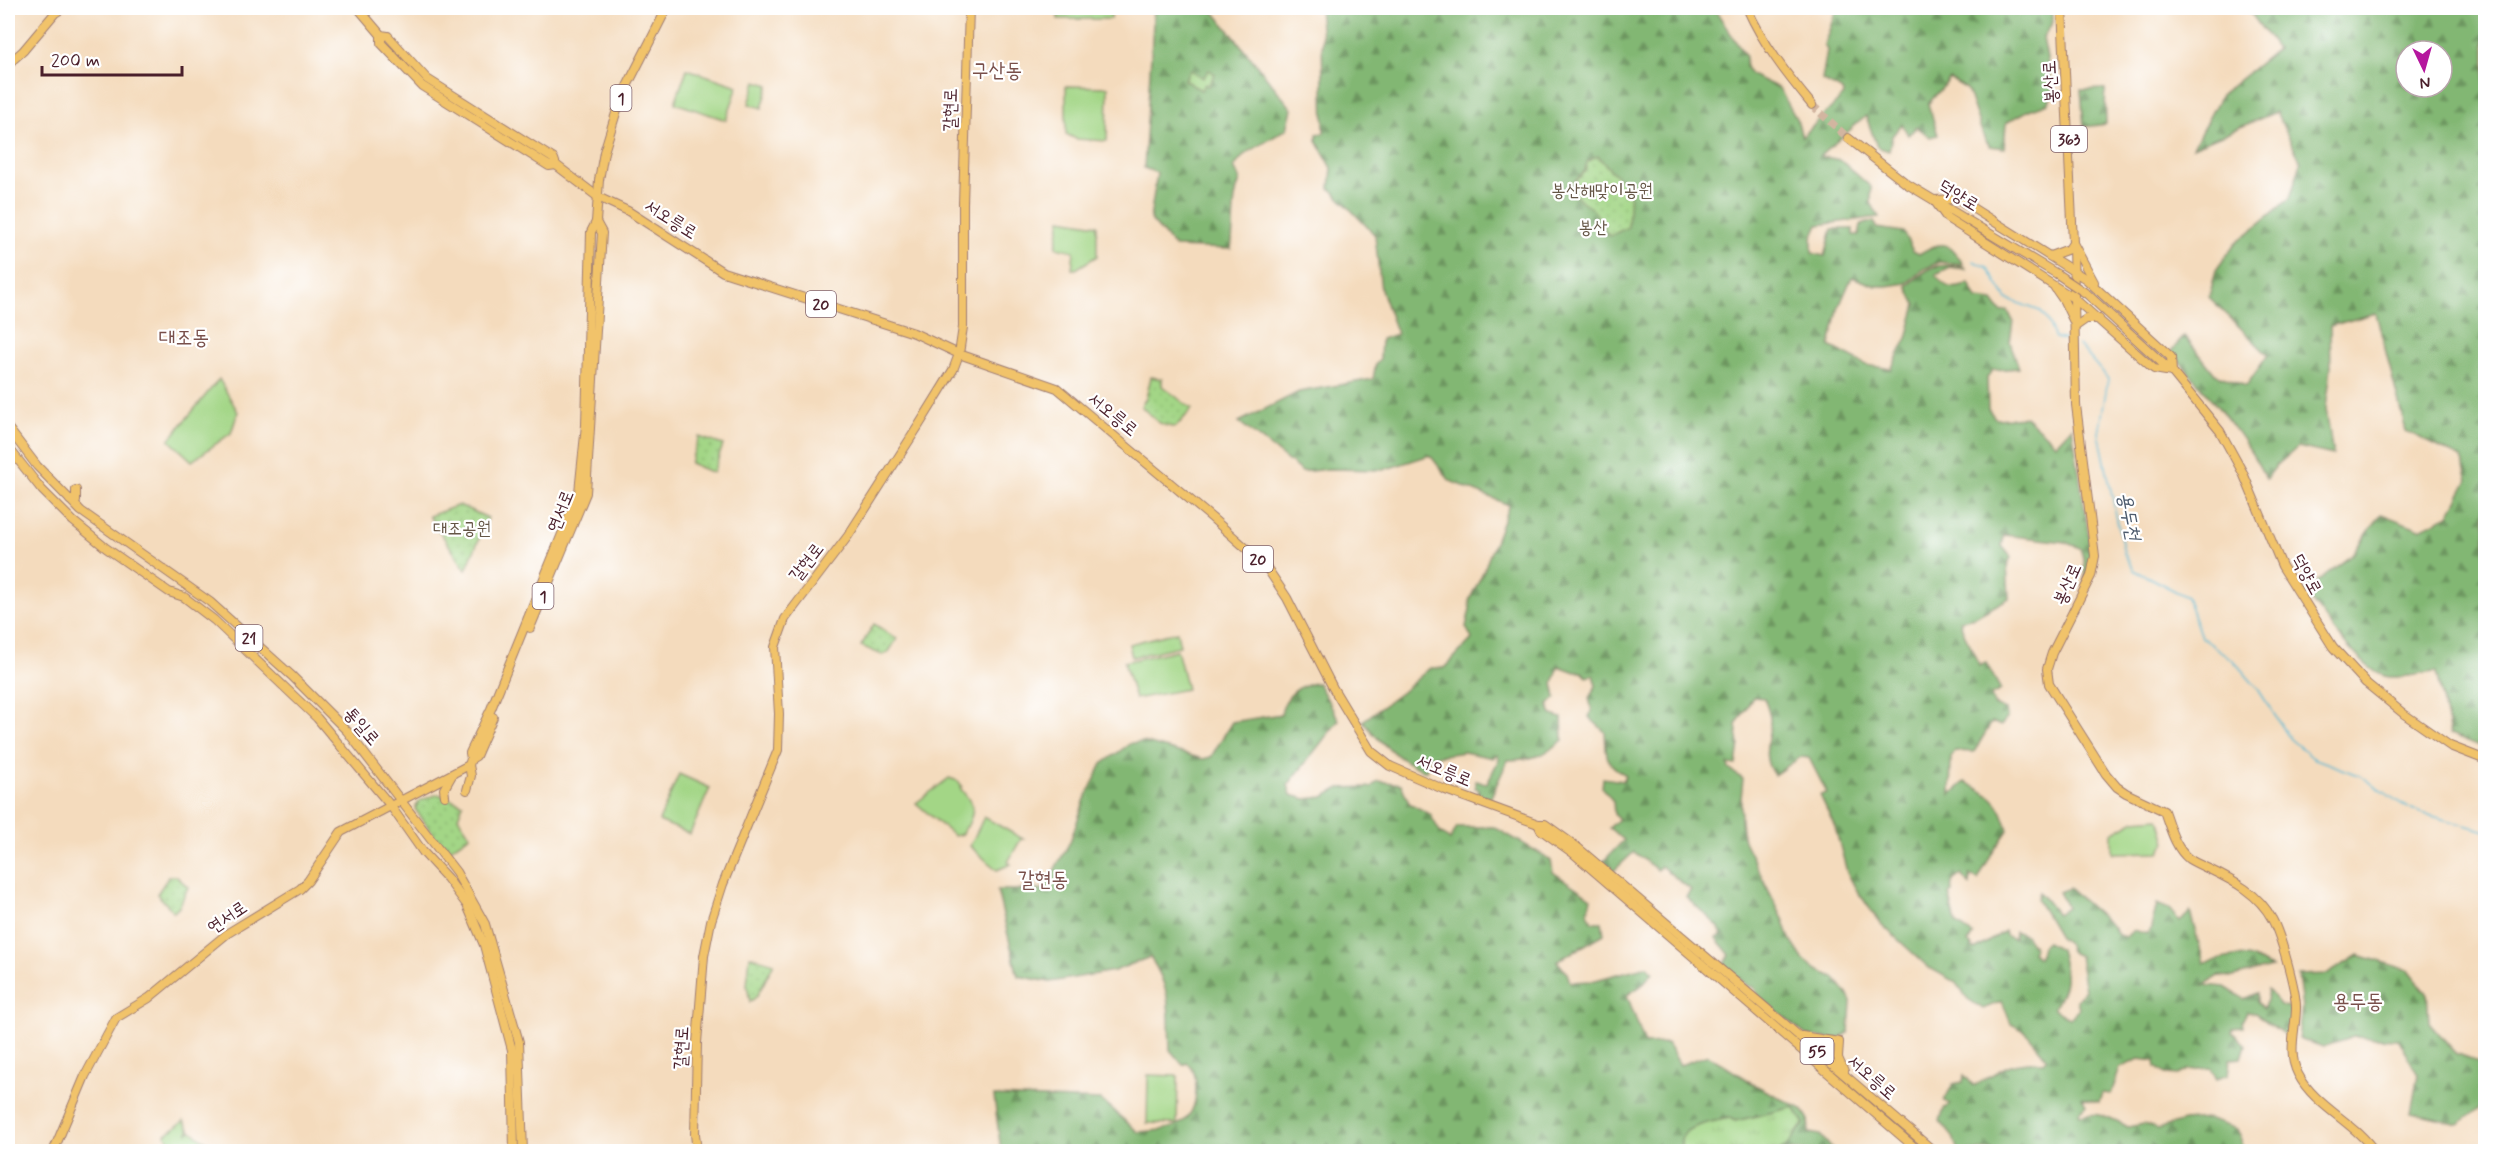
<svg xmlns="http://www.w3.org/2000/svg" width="2493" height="1159" viewBox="0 0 2493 1159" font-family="Mynerve,'Poor Story',sans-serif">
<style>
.grass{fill:url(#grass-tufts);stroke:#767a58;stroke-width:1.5}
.forest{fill:url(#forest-firs);stroke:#666b4f;stroke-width:1.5;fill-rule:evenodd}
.park{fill:url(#park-dots);stroke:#767a58;stroke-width:1.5}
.garden{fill:#a3d686;stroke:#767a58;stroke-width:1.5}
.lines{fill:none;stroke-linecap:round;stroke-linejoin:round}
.stream{stroke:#52b6d1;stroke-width:1.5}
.major-tunnel{stroke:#d2b5a0;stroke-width:8;stroke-dasharray:8 4;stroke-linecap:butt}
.major-casing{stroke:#9f7d74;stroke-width:10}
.major{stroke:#f1c36a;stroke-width:8}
.major-bridge-casing{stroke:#9f7d74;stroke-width:10;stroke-linecap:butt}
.major-bridge{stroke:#f1c36a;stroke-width:8}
.labels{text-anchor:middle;stroke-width:4.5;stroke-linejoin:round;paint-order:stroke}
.shield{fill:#fff;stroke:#80626b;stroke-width:1.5}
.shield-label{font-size:16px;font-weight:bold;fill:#4a1f2b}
.street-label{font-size:18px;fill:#4a1f2b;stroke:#fff}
.park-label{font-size:18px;fill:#655646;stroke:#fff}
.water-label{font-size:20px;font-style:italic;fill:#4d5b6d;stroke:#fff}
.quarter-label{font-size:21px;fill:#79504b;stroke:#fff}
</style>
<defs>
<pattern id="grass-tufts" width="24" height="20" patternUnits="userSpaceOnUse" patternTransform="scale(1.5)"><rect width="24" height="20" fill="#a3d686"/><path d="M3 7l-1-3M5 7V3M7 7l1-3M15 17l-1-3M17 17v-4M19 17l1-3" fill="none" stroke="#8eb774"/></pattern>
<pattern id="forest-firs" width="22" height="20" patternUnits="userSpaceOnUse" patternTransform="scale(1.5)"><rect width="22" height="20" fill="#82b773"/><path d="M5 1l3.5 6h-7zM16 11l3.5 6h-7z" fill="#6c945f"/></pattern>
<pattern id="park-dots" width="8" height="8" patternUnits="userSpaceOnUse" patternTransform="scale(1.5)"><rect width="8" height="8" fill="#a3d686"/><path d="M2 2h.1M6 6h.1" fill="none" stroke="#8eb774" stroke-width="1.8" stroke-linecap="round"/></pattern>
</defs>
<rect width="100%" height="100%" fill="#fff"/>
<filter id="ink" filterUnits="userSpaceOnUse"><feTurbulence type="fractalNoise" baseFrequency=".0167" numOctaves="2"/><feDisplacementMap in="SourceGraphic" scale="12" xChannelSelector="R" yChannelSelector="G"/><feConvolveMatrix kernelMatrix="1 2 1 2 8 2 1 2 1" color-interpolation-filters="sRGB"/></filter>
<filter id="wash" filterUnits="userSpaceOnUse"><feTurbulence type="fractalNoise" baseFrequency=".008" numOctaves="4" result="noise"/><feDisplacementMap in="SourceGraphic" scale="24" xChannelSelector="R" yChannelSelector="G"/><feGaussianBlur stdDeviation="1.35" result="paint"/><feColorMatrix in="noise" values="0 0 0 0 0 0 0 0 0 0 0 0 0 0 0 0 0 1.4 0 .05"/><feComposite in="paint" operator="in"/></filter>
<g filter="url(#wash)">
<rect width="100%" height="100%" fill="#f4dbbd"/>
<path class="grass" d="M1794,1107L1804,1123L1787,1146L1778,1151L1681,1152C1681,1147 1680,1141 1682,1137C1685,1126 1719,1120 1730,1118L1735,1121Z"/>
<g class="forest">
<path d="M1154,8H1211L1292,109L1287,129L1245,154L1234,167L1240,180C1231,202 1235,224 1231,249L1175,247L1150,219L1157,173L1144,168Z"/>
<path d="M1319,8H1714L1746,57V67L1751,75L1779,88L1797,120L1802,137L1844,95L1841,90L1822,80L1827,50L1824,45L1837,8H2052L2053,22L2043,38L2053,90L2049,103L2029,110L2006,123L2004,148L1990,146L1984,138L1967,89L1950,79L1928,104L1938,135L1930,137L1917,127L1908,135L1902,124L1892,136L1889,151L1877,147L1866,116L1820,156L1840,160L1871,187V203L1879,217L1818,225L1812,238V253L1825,256L1832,229H1853V235H1859L1861,225L1874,221L1876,228L1903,232L1913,251L1919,254C1943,239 1949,242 1963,264L1940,262L1924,269L1907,283L1887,286H1876L1852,277L1838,309L1830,346L1866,365L1891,369L1907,338L1916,305L1907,286C1929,267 1935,262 1965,267L1966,269L1950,267L1936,274C1944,289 1955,291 1969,283L1977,299L1993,301L2001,312L2008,311L2013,321L2010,342L2019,368L1993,370L1987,378L1988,409L1996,419L2026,417L2056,444L2072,427L2092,557L2085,584L2084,561L2080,548L2066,542L2004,535L2002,546L2011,557L2007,565L2009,598L1975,617L1960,620C1962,638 1976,648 1979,666L1986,663L2001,690L1991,695L1994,705L2006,710L2007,717L2001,726L1992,722L1974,752L1955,751L1951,757L1950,795L1965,782C1992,796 2000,799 2008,830L1991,855L1978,880L1970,875V885L1962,875C1953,879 1950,882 1952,892L1949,894L1956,923L1973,935L1968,942L1975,950L2005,931L2006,936L2014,939L2015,931L2025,935L2034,948L2032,953L2039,958L2042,946L2047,942L2060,949C2067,976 2069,985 2053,1009L2070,1018L2079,1009L2077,1000L2085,990L2079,956L2070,952L2067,943L2059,937L2037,900L2039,892L2057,914L2067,907L2059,892L2069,888L2113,927L2118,935L2125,937L2134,930L2147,934L2150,931L2157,904L2169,909L2180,922L2190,912L2204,963C2235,957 2241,950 2271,967L2233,977L2218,976L2204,985L2225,987L2244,999L2257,993V1001L2264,1009L2268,990L2281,1006L2290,1007L2291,1021L2286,1036L2255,1013L2247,1012L2242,1021L2243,1027L2233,1028L2232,1032L2246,1045L2242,1058L2230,1059L2228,1075L2217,1079L2211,1068L2187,1070L2178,1075L2165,1074L2156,1067L2155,1061L2139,1059L2120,1068L2111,1094L2102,1093L2099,1102L2082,1098L2086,1105L2079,1112L2080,1115C2098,1112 2113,1118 2128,1127L2143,1124L2158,1129L2183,1121L2207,1119L2237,1129L2242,1141L2243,1151H1958L1953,1137L1940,1121L1944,1108L1950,1105L1944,1101L1953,1084L1963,1082L1964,1075L1974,1086C2001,1069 2010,1060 2043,1062L2047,1058L2025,1031L2011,1024L2002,1001L1983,1009L1968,999L1955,982L1928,967L1880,923L1856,889L1847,872L1835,827L1820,795L1827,793L1809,758L1801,757L1774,775C1759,755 1771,739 1770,718C1769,711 1766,704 1764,698L1753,697L1736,725L1739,744L1736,765L1728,764L1729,769L1743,779C1740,801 1739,820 1744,841L1784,921L1790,939L1803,959L1817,970L1834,977L1847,994L1851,1002L1849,1032L1836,1040L1806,1035L1758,996L1754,987L1748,986L1723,965L1730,955L1716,938L1722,935L1718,926L1686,897L1691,890L1661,866L1657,870L1634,852L1607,877L1597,868L1624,840L1609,828L1619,819L1614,814L1613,801L1602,788L1603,778L1623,781L1626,775C1603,763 1607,756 1605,732L1589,717L1592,710L1589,698L1596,686L1593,675L1587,677L1582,672H1575L1559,666L1553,683L1556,698L1548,704L1552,715L1562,718L1563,740C1543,757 1533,759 1508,760L1490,799L1477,796L1479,789L1475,788V781L1487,783L1499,759L1497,754L1493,758L1464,752L1429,757L1426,771C1400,762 1380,743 1363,721L1402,692L1430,668H1444L1472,639L1466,627L1470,609L1469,601L1484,570L1509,505L1450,481L1430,455L1383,470L1329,469L1302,472L1239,422L1299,392L1373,379L1376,363L1380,359L1381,339L1397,334L1381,290L1375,235L1330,188L1332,168L1317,141V134L1324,133L1322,37Z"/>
<path d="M2247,8H2485V748L2450,734L2436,672C2421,673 2404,678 2389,677C2363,675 2322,612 2304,591L2353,554L2381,514L2420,529L2449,515L2468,480L2461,458L2406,431L2376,313L2330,326L2331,368L2326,408L2333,455L2298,447L2276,466L2266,479C2240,428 2207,395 2171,351L2185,336L2215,374L2246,386L2268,355L2209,297L2216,270L2235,244L2290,198L2301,162L2276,112L2193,147L2221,95L2277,49ZM2406,51H2442V87H2406Z"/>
<polygon points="2105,89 2106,124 2084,127 2081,90"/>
<path d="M1318,683L1339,720L1288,785L1291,795L1306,799L1323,797L1340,788L1371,787L1378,781L1401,784L1409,803L1430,814L1440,832L1450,840L1457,827H1494L1545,856L1551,861L1553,872L1591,898L1588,912L1592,922H1602L1604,934L1557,961L1567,973L1570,982L1592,981L1647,966L1653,972L1641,986L1627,995L1645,1044L1667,1043L1680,1065L1708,1055L1755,1085L1802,1109L1808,1118L1809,1133L1820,1135L1834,1151H1778L1787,1146L1804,1124L1794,1107L1735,1121L1730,1118C1719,1120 1685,1126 1682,1137C1680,1141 1681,1147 1681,1151H1001L994,1096L1101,1100L1138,1132C1169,1130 1196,1128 1196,1089C1196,1079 1195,1069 1187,1063L1183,1065L1170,1050C1168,1012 1173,991 1150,957L1114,971L1050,982L1018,976L997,890H1043L1070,842L1085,799L1102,764L1131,743L1143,742L1203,759L1211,757L1232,722L1281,714C1285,696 1298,684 1318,683Z"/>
<polygon points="2358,955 2408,970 2427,993 2429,1022 2456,1053 2485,1065 2485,1104 2459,1124 2411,1113 2418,1075 2398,1039 2353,1037 2323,1047 2298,1038 2302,1007 2298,975 2328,974"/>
</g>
<g class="park">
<path d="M1598,156C1608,170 1620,177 1630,190L1628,227L1610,236C1602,230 1600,218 1594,211C1583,198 1579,206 1571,185L1585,171L1587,162Z"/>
<path d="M1151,377L1162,379V386L1192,409L1176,427C1159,427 1152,417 1141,406L1146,398Z"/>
<polygon points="699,437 723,445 713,473 690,463"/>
<polygon points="459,505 488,518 466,570 429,516"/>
<polygon points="874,624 897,639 888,653 882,655 861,646"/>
<polygon points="438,794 463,804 458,817 470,835 446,852 415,809 419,801"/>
<polygon points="169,876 176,876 188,887 179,907 174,912 157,894"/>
<polygon points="750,956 774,963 757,996 750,1002 747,985"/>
</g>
<g class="garden">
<rect x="1058" y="8" width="53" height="11"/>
<polygon points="687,69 738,86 726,120 675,103"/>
<polygon points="1190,70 1203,78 1209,70 1215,74 1208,86 1205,84 1201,90 1184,80"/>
<polygon points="756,81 769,85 762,108 749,104"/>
<polygon points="1066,86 1108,87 1107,141 1076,139 1066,134"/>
<polygon points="1061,219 1097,225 1097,256 1076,269 1072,269 1074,251 1056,247"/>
<polygon points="219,379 238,412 231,433 192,461 169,440"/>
<polygon points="1177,632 1180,646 1132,657 1129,644"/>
<polygon points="1177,650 1187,689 1135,699 1124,662"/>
<polygon points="679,774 710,788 690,834 659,821"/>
<path d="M949,778L958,781L962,786L960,788C973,804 977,808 967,827H965L962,834L954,836L916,803Z"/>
<polygon points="984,817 1023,839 1021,839 1008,862 1011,864 997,870 970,846"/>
<polygon points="2159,818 2166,842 2160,852 2112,853 2112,833 2135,820"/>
<polygon points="1148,1075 1178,1076 1177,1124 1147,1123"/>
<polygon points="184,1121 190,1130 187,1133 191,1131 210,1144 214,1151 162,1151 160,1149 172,1144 165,1135"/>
</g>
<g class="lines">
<g class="stream">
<polyline points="1973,261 1987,267 2007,299 2040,311 2047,320 2055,338 2072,341"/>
<polyline points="2079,345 2108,379 2099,433 2124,553 2134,570 2187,597 2201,637 2233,660 2258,689 2290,739 2313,758 2359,775 2400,803 2418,812 2486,831"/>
</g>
</g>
</g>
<g filter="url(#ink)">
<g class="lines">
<polyline class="major-tunnel" points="1812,105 1848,138"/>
<defs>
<g id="major">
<polyline points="358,8 381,35 388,36 427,79 554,159 556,165 598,197 628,211 723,272 914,333 959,354 1057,388 1212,518 1265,565 1287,598 1333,688 1371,751 1390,766 1443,789 1538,824 1545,824 1577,847 1935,1152"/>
<path d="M1747,8C1763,44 1787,75 1812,105"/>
<path d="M2062,8L2073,243L2076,405L2095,556L2091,576L2052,653L2047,669L2049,684L2106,774L2117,787L2126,793L2164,811C2170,827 2175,848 2189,859C2195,863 2203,866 2209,869C2234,881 2259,894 2272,919C2281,935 2296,990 2296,1007C2296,1030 2287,1052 2298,1074C2315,1107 2355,1122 2375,1152"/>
<polyline points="381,35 381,43 422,86 549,166 556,165"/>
<polyline points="8,64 23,51 55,13 63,8"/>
<polyline points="1848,138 1907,184 2057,274"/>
<polygon points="1958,199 2086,279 2171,357 2172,372 2154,369 2075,299 1947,218 1934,200"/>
<polyline points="2050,256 2069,249 2073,243 2094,282"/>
<polyline points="2055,288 2064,301 2076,326 2086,319 2099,319"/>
<polyline points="2087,294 2172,372 2220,431 2243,473 2282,566 2333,647 2366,683 2404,714 2450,746 2486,760"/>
<polyline points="8,428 37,466 81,511 210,602 292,676 347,731 456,872 485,924 519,1042 523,1152"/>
<polyline points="8,447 42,490 73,521 106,548 169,592 184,597 214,620 317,718 390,805 423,852 447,878 467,905 484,945 512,1050 514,1152"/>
<polyline points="70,500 76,501 76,490"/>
<polyline points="530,628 586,493 602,233 596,222"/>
<polyline points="471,759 476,756 493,717"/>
<polyline points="467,790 471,776 469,765"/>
<polyline points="445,796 444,789 452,775"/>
<polyline points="1538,824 1541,830 1573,853 1920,1152"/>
<polyline points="1802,1036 1839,1042 1838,1058 1844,1071"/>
<polyline points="53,1152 85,1076 116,1018 149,998 228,933 300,889 308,881 341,832 469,765 471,759 470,753 491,709 579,492 586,425 591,232 596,222 599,180 604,152 620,100 667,8"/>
<polyline points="697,1152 695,1134 697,1043 704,956 711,921 723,884 778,750 779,714 775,647 785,619 848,536 919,425 953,370 959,354 963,327 963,204 969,8"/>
</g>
</defs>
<use href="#major" class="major-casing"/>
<use href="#major" class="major"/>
<defs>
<polyline id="major-bridge" points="2057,274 2087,294"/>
</defs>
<use href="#major-bridge" class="major-bridge-casing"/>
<use href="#major-bridge" class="major-bridge"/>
</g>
</g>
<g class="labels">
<g class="shield">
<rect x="610.5" y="85" width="21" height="26" rx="4.5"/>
<rect x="2051" y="126" width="36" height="26" rx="4.5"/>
<rect x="806" y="291" width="30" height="26" rx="4.5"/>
<rect x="1243" y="546" width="30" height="26" rx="4.5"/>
<rect x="532.5" y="583" width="21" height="26" rx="4.5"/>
<rect x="235.5" y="625" width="27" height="26" rx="4.5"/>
<rect x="1800.5" y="1038" width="33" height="26" rx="4.5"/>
</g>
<g class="shield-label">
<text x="621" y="104">1</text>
<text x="2069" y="145">363</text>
<text x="821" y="310">20</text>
<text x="1258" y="565">20</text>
<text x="543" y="602">1</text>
<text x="249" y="644">21</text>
<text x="1817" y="1057">55</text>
</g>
<g class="street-label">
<text transform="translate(2050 82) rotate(-93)" y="6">봉산로</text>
<text transform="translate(950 110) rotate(-89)" y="6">갈현로</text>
<text transform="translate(1959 195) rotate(31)" y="6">덕양로</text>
<text transform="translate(671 219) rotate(32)" y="6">서오릉로</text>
<text transform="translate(1113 414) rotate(39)" y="6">서오릉로</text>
<text transform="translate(560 511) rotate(-68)" y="6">연서로</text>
<text transform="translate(806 562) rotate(-52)" y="6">갈현로</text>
<text transform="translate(2307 574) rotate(61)" y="6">덕양로</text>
<text transform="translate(2067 584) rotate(-66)" y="6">봉산로</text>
<text transform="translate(362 726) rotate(49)" y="6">통일로</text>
<text transform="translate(1444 770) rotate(22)" y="6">서오릉로</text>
<text transform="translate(227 917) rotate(-34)" y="6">연서로</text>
<text transform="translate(681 1048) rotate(-87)" y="6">갈현로</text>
<text transform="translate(1872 1077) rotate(41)" y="6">서오릉로</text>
</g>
<g class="park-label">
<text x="1602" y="196">봉산해맞이공원</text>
<text x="1593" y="233">봉산</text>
<text x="462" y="534">대조공원</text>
</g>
<g class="water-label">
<text transform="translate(2130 516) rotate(79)" y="7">용두천</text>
</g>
<g class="quarter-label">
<text x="997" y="77">구산동</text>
<text x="184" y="344">대조동</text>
<text x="1043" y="886">갈현동</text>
<text x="2358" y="1008">용두동</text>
</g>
</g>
<rect width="2493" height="1159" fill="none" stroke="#fff" stroke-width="30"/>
<g transform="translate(2424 69) rotate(175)"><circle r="28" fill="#ffffff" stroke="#b7a5aa" stroke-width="1.5"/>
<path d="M0-4.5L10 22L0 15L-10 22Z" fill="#b5179e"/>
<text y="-9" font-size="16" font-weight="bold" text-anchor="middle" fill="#4a1f2b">N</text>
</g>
<path d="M42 66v9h140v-9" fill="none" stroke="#4a1f2b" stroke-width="3"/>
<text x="51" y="66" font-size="18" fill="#4a1f2b" stroke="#ffffff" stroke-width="4.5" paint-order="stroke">200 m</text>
</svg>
